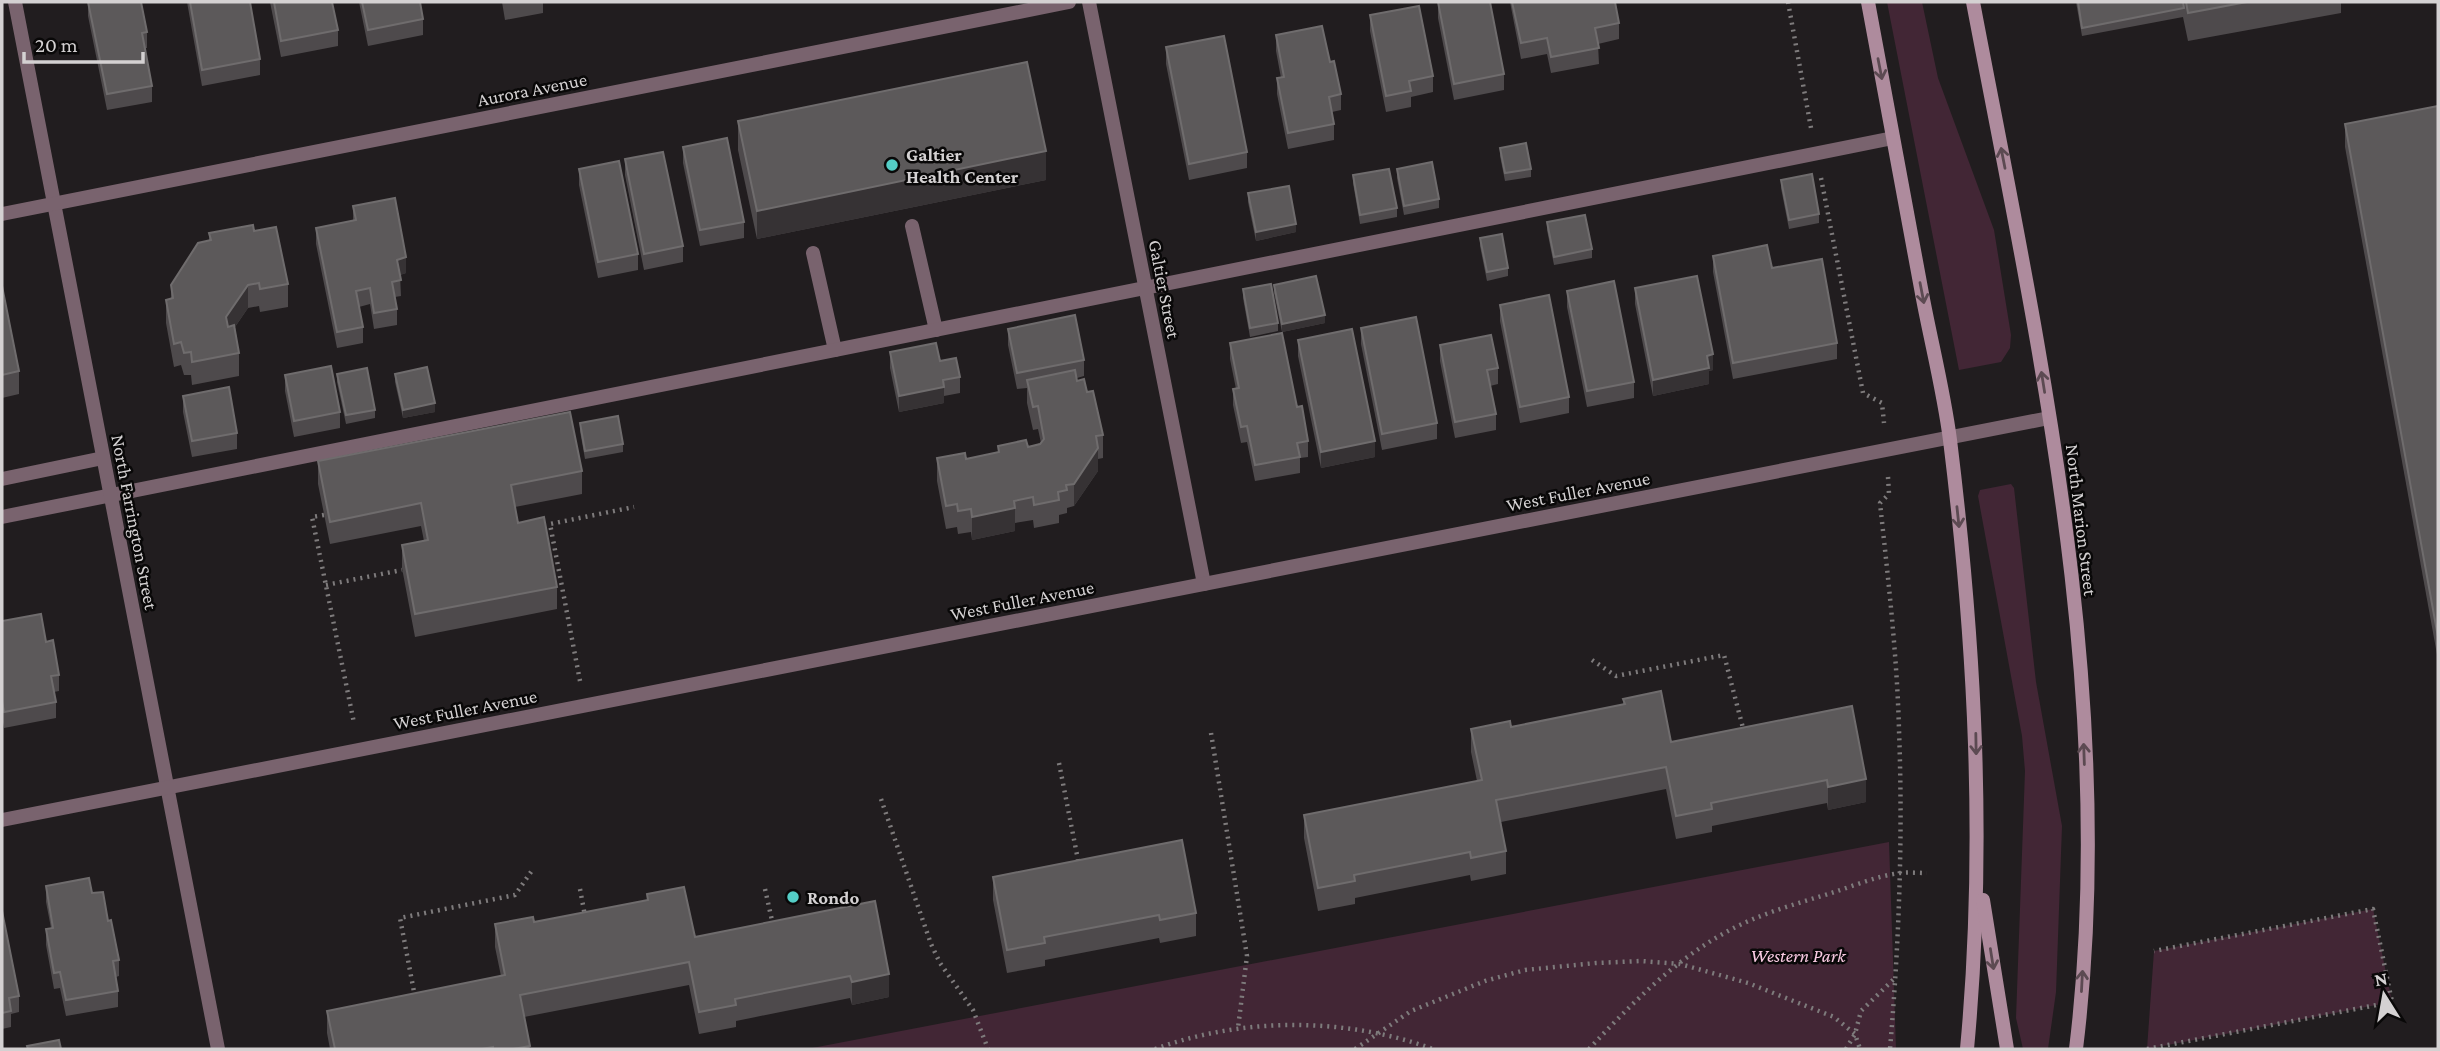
<svg xmlns="http://www.w3.org/2000/svg" width="2440" height="1051" viewBox="0 0 2440 1051" font-family="'Crimson Pro',serif">
<style>
.green{fill:#422635}
.lines{fill:none;stroke-linecap:round;stroke-linejoin:round}
.path{stroke:#7e7b7c;stroke-width:4.5;stroke-dasharray:2 5;stroke-linecap:butt}
.service{stroke:#79636e;stroke-width:14}
.minor{stroke:#79636e;stroke-width:14}
.secondary{stroke:#ae8b9d;stroke-width:14}
.wall{fill:#4e4a4c}
.shaded-wall{fill:#363234}
.building{fill:#5c595a;stroke:#6f6c6d;stroke-width:2}
.oneway{stroke:#5c4a52}
.poi-dot{fill:#54cdc6;stroke:#090808;stroke-width:2.5}
.labels{text-anchor:middle;stroke-width:5;stroke-linejoin:round;paint-order:stroke}
.street-label{font-size:19px;fill:#d4d1d2;stroke:#090808}
.poi-label{font-size:19px;font-weight:bold;fill:#d4d1d2;stroke:#090808;text-anchor:start}
.park-label{font-size:19px;font-style:italic;fill:#f9cae2;stroke:#090808}
</style>
<rect width="100%" height="100%" fill="#211d1f"/>
<g class="green">
<polygon points="1887,2 1922,2 1938,78 1994,230 2011,335 2010,348 2001,362 1959,370"/>
<polygon points="2011,484 2014,488 2036,682 2062,826 2056,992 2048,1049 2023,1049 2016,1018 2025,771 2022,736 1978,496 1980,490"/>
<polygon points="1889,842 1896,1049 807,1049"/>
<polygon points="2373,909 2392,1002 2147,1049 2154,951"/>
</g>
<g class="lines">
<g class="path">
<polyline points="1788,2 1811,128"/>
<polyline points="1821,178 1863,393 1882,403 1884,423"/>
<path d="M1888,477L1889,494L1880,503C1888,578 1897,654 1899,730C1903,837 1899,943 1890,1049"/>
<polyline points="324,515 312,517 354,723"/>
<polyline points="326,585 402,570"/>
<polyline points="1592,660 1616,676 1724,655 1744,732"/>
<polyline points="580,681 550,524 634,507"/>
<polyline points="1211,733 1247,956 1238,1028"/>
<polyline points="1059,763 1079,865"/>
<polyline points="881,799 931,944 940,963 973,1010 988,1049"/>
<polyline points="580,889 585,916"/>
<polyline points="765,889 773,925"/>
<polyline points="415,997 400,918 515,895 533,869"/>
<path d="M1155,1049C1243,1017 1345,1017 1433,1049"/>
<polyline points="1355,1049 1411,1011 1485,981 1525,970 1596,963 1641,961 1680,964 1748,983 1834,1017 1855,1034 1860,1049"/>
<path d="M1589,1049C1633,1002 1682,952 1742,924C1770,911 1799,903 1828,894C1851,887 1876,876 1900,873C1909,872 1918,873 1927,873"/>
<polyline points="1846,1049 1855,1034 1861,1011 1896,977"/>
<polyline points="2147,1049 2392,1002 2373,909 2154,951"/>
</g>
<g class="service">
<polyline points="912,226 936,330"/>
<polyline points="813,253 835,350"/>
<polyline points="2,479 103,458"/>
<polyline points="2,517 1893,138"/>
</g>
<g class="minor">
<polyline points="15,2 218,1049"/>
<polyline points="1089,2 1204,584"/>
<polyline points="2,214 1069,2"/>
<polyline points="2,820 2049,418"/>
</g>
<g class="secondary">
<path d="M1868,2C1886,101 1905,200 1923,299C1932,346 1944,393 1950,440C1975,643 1986,846 1967,1049"/>
<path d="M1973,2C2038,345 2119,698 2076,1049"/>
<polyline points="1983,900 2007,1049"/>
</g>
</g>
<g class="wall">
<polygon points="88,2 147,32 147,48 145,48 152,86 152,102 107,110 88,16"/>
<polygon points="187,2 250,2 260,59 260,75 202,86"/>
<polygon points="270,2 332,2 338,30 338,46 281,57"/>
<polygon points="359,2 420,2 423,19 423,35 368,46"/>
<polygon points="502,2 543,2 543,13 505,20"/>
<polygon points="1438,2 1504,74 1504,90 1454,100 1438,18"/>
<polygon points="1510,2 1615,2 1619,23 1619,39 1598,44 1599,64 1551,73 1547,54 1521,59"/>
<polygon points="2076,2 2341,2 2341,13 2188,41 2183,17 2082,36"/>
<polygon points="1370,15 1433,76 1433,92 1411,97 1411,107 1386,112 1370,31"/>
<polygon points="1276,35 1330,62 1341,94 1341,110 1332,112 1334,124 1334,140 1288,149 1277,94 1277,78 1281,78 1276,51"/>
<polygon points="1166,47 1247,152 1247,168 1189,180 1166,64"/>
<polygon points="2438,106 2438,660 2345,147 2345,124"/>
<polygon points="738,121 1046,180 757,239 738,150"/>
<polygon points="683,147 744,222 744,238 700,246 683,163"/>
<polygon points="1500,148 1531,169 1531,177 1505,181 1500,156"/>
<polygon points="625,159 683,246 683,262 644,270 625,175"/>
<polygon points="579,169 638,254 638,270 598,278 579,185"/>
<polygon points="1397,169 1439,199 1439,208 1404,215 1397,178"/>
<polygon points="1353,175 1397,208 1397,217 1360,224 1353,183"/>
<polygon points="1781,180 1819,214 1819,223 1789,229 1781,188"/>
<polygon points="1248,193 1296,232 1256,241 1248,202"/>
<polygon points="353,206 406,273 400,275 401,296 395,297 397,309 397,325 374,329 370,304 359,307 363,327 363,343 337,348 316,244 316,228 353,221"/>
<polygon points="1547,222 1592,249 1592,258 1554,265 1547,230"/>
<polygon points="254,231 288,284 288,307 260,312 259,306 248,308 235,327 239,353 239,376 192,385 191,375 184,375 181,365 174,367 166,323 166,300 171,299 171,285 209,241 209,233"/>
<polygon points="1480,238 1508,268 1508,276 1487,281 1480,246"/>
<polygon points="1713,256 1772,268 1837,343 1837,359 1733,379 1713,272"/>
<polygon points="1274,285 1325,323 1282,332 1274,293"/>
<polygon points="2,286 19,371 19,394 2,398"/>
<polygon points="1635,288 1713,370 1709,371 1709,384 1653,396 1635,304"/>
<polygon points="1243,289 1278,323 1278,331 1250,337 1243,298"/>
<polygon points="1567,291 1634,382 1634,398 1587,407 1567,307"/>
<polygon points="1500,305 1569,397 1569,413 1520,423 1500,321"/>
<polygon points="1361,328 1437,423 1437,439 1382,450 1361,344"/>
<polygon points="1008,329 1084,360 1084,376 1077,378 1077,381 1087,392 1103,435 1103,458 1098,459 1098,471 1074,506 1067,508 1067,513 1059,515 1059,523 1034,528 1033,520 1015,523 1015,531 972,540 971,532 958,534 957,527 946,529 937,481 937,458 966,459 998,452 998,446 1028,447 1041,443 1038,429 1033,430 1027,403 1027,388 1017,389 1008,345"/>
<polygon points="1298,340 1375,457 1321,468 1298,356"/>
<polygon points="1230,343 1297,407 1308,441 1308,457 1300,458 1300,473 1255,481 1247,442 1241,443 1233,405 1233,389 1236,389 1230,359"/>
<polygon points="1440,345 1498,368 1498,384 1490,386 1496,414 1496,430 1455,438 1440,361"/>
<polygon points="890,352 940,361 960,377 960,393 944,396 944,403 899,412 890,368"/>
<polygon points="337,374 375,410 375,418 346,424 337,382"/>
<polygon points="395,374 435,412 403,418 395,382"/>
<polygon points="285,375 340,412 340,428 294,437 285,391"/>
<polygon points="183,396 237,433 237,449 192,457 183,412"/>
<polygon points="580,423 623,444 623,452 585,459 580,431"/>
<polygon points="318,461 582,471 582,494 515,507 518,523 557,587 557,609 415,637 402,568 402,545 424,541 421,526 330,544 318,484"/>
<polygon points="2,621 46,642 59,675 59,691 54,692 56,702 56,718 4,728 2,717"/>
<polygon points="1623,699 1671,742 1852,706 1866,802 1828,810 1827,803 1712,826 1712,832 1676,839 1666,789 1501,822 1506,851 1506,874 1471,881 1470,875 1355,898 1355,904 1318,911 1304,838 1304,815 1477,781 1471,752 1471,729 1511,727 1623,705"/>
<polygon points="993,877 1196,913 1196,936 1160,943 1159,938 1045,960 1045,966 1007,973 993,900"/>
<polygon points="46,886 92,893 119,960 119,976 116,977 118,991 118,1007 66,1016 60,988 54,989 46,945 46,929 51,928 46,902"/>
<polygon points="647,894 695,937 875,901 889,997 852,1005 850,998 736,1021 736,1027 699,1034 689,985 524,1017 530,1049 330,1049 327,1033 327,1011 501,976 495,947 495,924 534,922 647,900"/>
<polygon points="2,911 19,996 19,1012 11,1014 11,1027 2,1029"/>
</g>
<g class="shaded-wall">
<polygon points="1046,151 1046,180 757,239 757,211"/>
<polygon points="1296,224 1296,232 1256,241 1256,232"/>
<polygon points="406,257 406,273 397,276 397,260"/>
<polygon points="248,285 248,308 226,340 226,317"/>
<polygon points="1325,315 1325,323 1282,332 1282,324"/>
<polygon points="1713,354 1713,370 1709,371 1709,384 1653,396 1653,380"/>
<polygon points="944,387 944,403 899,412 899,396"/>
<polygon points="435,403 435,412 403,418 403,410"/>
<polygon points="1375,441 1375,457 1321,468 1321,452"/>
<polygon points="1098,448 1098,471 1074,506 1074,484"/>
<polygon points="1015,508 1015,531 972,540 972,517"/>
<polygon points="1866,779 1866,802 1828,810 1828,787"/>
<polygon points="889,974 889,997 852,1005 852,982"/>
</g>
<g class="building">
<polygon points="88,2 141,2 147,32 142,33 152,86 107,94"/>
<polygon points="190,2 250,2 260,59 202,70"/>
<polygon points="274,2 332,2 338,30 281,41"/>
<polygon points="362,2 420,2 423,19 368,30"/>
<polygon points="1438,2 1490,2 1504,74 1454,84"/>
<polygon points="1512,2 1615,2 1619,23 1595,28 1599,48 1551,57 1547,38 1521,43"/>
<polygon points="2078,2 2183,2 2184,8 2082,28"/>
<polygon points="2186,2 2247,2 2188,13"/>
<polygon points="1419,6 1433,76 1409,81 1411,91 1386,96 1370,15"/>
<polygon points="1322,26 1330,62 1334,61 1341,94 1329,97 1334,124 1288,133 1277,78 1284,77 1276,35"/>
<polygon points="1224,36 1247,152 1189,164 1166,47"/>
<polygon points="1027,62 1046,151 757,211 738,121"/>
<polygon points="2438,106 2438,637 2345,124"/>
<polygon points="727,138 744,222 700,230 683,147"/>
<polygon points="1526,143 1531,169 1505,173 1500,148"/>
<polygon points="663,152 683,246 644,254 625,159"/>
<polygon points="619,161 638,254 598,262 579,169"/>
<polygon points="1432,162 1439,199 1404,206 1397,169"/>
<polygon points="1389,169 1397,208 1360,215 1353,175"/>
<polygon points="1812,174 1819,214 1789,220 1781,180"/>
<polygon points="1289,186 1296,224 1256,232 1248,193"/>
<polygon points="395,198 406,257 397,260 401,280 392,282 397,309 374,313 370,288 356,291 363,327 337,332 316,228 356,220 353,206"/>
<polygon points="1585,215 1592,249 1554,257 1547,222"/>
<polygon points="253,225 254,231 276,227 288,284 260,289 259,283 248,285 226,317 228,327 234,325 239,353 192,362 191,352 184,353 181,342 174,344 166,300 173,298 171,285 198,243 211,240 209,233"/>
<polygon points="1502,234 1508,268 1487,272 1480,238"/>
<polygon points="1767,245 1772,268 1822,259 1837,343 1733,363 1713,256"/>
<polygon points="1316,276 1325,315 1282,324 1274,285"/>
<polygon points="1697,276 1713,354 1707,356 1709,368 1653,380 1635,288"/>
<polygon points="1614,281 1634,382 1587,391 1567,291"/>
<polygon points="1271,284 1278,323 1250,328 1243,289"/>
<polygon points="2,286 19,371 2,375"/>
<polygon points="1549,295 1569,397 1520,407 1500,305"/>
<polygon points="1075,315 1084,360 1017,373 1008,329"/>
<polygon points="1416,317 1437,423 1382,434 1361,328"/>
<polygon points="1352,329 1375,441 1321,452 1298,340"/>
<polygon points="1282,333 1297,407 1302,406 1308,441 1297,443 1300,457 1255,465 1247,426 1241,427 1233,389 1239,388 1230,343"/>
<polygon points="1491,335 1498,368 1487,370 1496,414 1455,422 1440,345"/>
<polygon points="936,343 940,361 956,358 960,377 943,380 944,387 899,396 890,352"/>
<polygon points="331,366 340,412 294,421 285,375"/>
<polygon points="427,367 435,403 403,410 395,374"/>
<polygon points="367,368 375,410 346,415 337,374"/>
<polygon points="1075,370 1077,381 1084,379 1087,392 1093,391 1103,435 1096,436 1098,448 1074,484 1066,485 1067,490 1058,492 1059,500 1034,505 1033,497 1014,501 1015,508 972,517 971,509 958,511 957,504 946,506 937,458 965,453 966,459 999,452 998,446 1026,440 1028,447 1040,444 1044,439 1038,406 1033,407 1027,380"/>
<polygon points="229,387 237,433 192,441 183,396"/>
<polygon points="570,412 582,471 511,485 518,523 544,517 557,587 415,614 402,545 428,540 421,503 330,522 318,461"/>
<polygon points="618,416 623,444 585,451 580,423"/>
<polygon points="41,614 46,642 53,640 59,675 51,676 56,702 4,712 2,701 2,621"/>
<polygon points="1661,691 1671,742 1852,706 1866,779 1828,787 1827,780 1711,803 1712,809 1676,816 1666,767 1496,800 1506,851 1471,858 1470,852 1354,875 1355,881 1318,888 1304,815 1482,780 1471,729 1510,721 1511,727 1625,704 1623,699"/>
<polygon points="1182,840 1196,913 1160,920 1159,915 1044,937 1045,943 1007,950 993,877"/>
<polygon points="89,878 92,893 103,892 108,921 111,920 119,960 113,961 118,991 66,1000 60,972 54,973 46,929 53,928 46,886"/>
<polygon points="684,887 695,937 875,901 889,974 852,982 850,976 735,999 736,1005 699,1012 689,962 520,995 530,1046 513,1049 493,1049 493,1047 482,1049 335,1049 327,1011 505,975 495,924 533,917 534,922 648,900 647,894"/>
<polygon points="2,911 19,996 9,998 11,1011 2,1013"/>
<polygon points="59,1040 61,1049 28,1049 27,1046"/>
</g>
<defs><path id="oneway-shaft" d="M-6 0H5M1.5-3L5.5 0L1.5 3" fill="none" stroke-width="1.6" stroke-linecap="round" stroke-linejoin="round" transform="scale(1.75)"/></defs>
<g class="oneway">
<use href="#oneway-shaft" transform="translate(1880 69) rotate(79)"/>
<use href="#oneway-shaft" transform="translate(2003 158) rotate(-101)"/>
<use href="#oneway-shaft" transform="translate(1922 293) rotate(79)"/>
<use href="#oneway-shaft" transform="translate(2043 382) rotate(-99)"/>
<use href="#oneway-shaft" transform="translate(1958 517) rotate(84)"/>
<use href="#oneway-shaft" transform="translate(1976 744) rotate(89)"/>
<use href="#oneway-shaft" transform="translate(2084 754) rotate(-92)"/>
<use href="#oneway-shaft" transform="translate(1992 959) rotate(81)"/>
<use href="#oneway-shaft" transform="translate(2082 981) rotate(-87)"/>
</g>
<g class="poi-dot">
<circle cx="892" cy="165" r="7"/>
<circle cx="793" cy="897" r="7"/>
</g>
<g class="labels">
<g class="street-label">
<text transform="translate(532 89) rotate(-11)" y="7">Aurora Avenue</text>
<text transform="translate(1165 289) rotate(79)" y="7">Galtier Street</text>
<text transform="translate(1578 491) rotate(-11)" y="7">West Fuller Avenue</text>
<text transform="translate(2082 520) rotate(83)" y="7">North Marion Street</text>
<text transform="translate(135 522) rotate(79)" y="7">North Farrington Street</text>
<text transform="translate(1022 600) rotate(-11)" y="7">West Fuller Avenue</text>
<text transform="translate(465 709) rotate(-11)" y="7">West Fuller Avenue</text>
</g>
<g class="poi-label">
<text x="906" y="161">Galtier<tspan x="906" dy="22">Health Center</tspan></text>
<text x="807" y="904">Rondo</text>
</g>
<g class="park-label">
<text x="1798" y="962">Western Park</text>
</g>
</g>
<rect width="2440" height="1051" fill="none" stroke="#d4d1d2" stroke-width="7"/>
<g transform="translate(2384 995) rotate(349)" stroke="#090808" stroke-width="5" paint-order="stroke">
<path d="M0-5L12 26L0 18L-12 26Z" fill="#d4d1d2"/>
<text y="-10" font-size="19" font-weight="bold" text-anchor="middle" fill="#d4d1d2">N</text>
</g>
<path d="M24 52v10h119v-10" fill="none" stroke="#d4d1d2" stroke-width="3.5"/>
<text x="35" y="52" font-size="21" fill="#d4d1d2" stroke="#090808" stroke-width="5" paint-order="stroke">20 m</text>
</svg>
